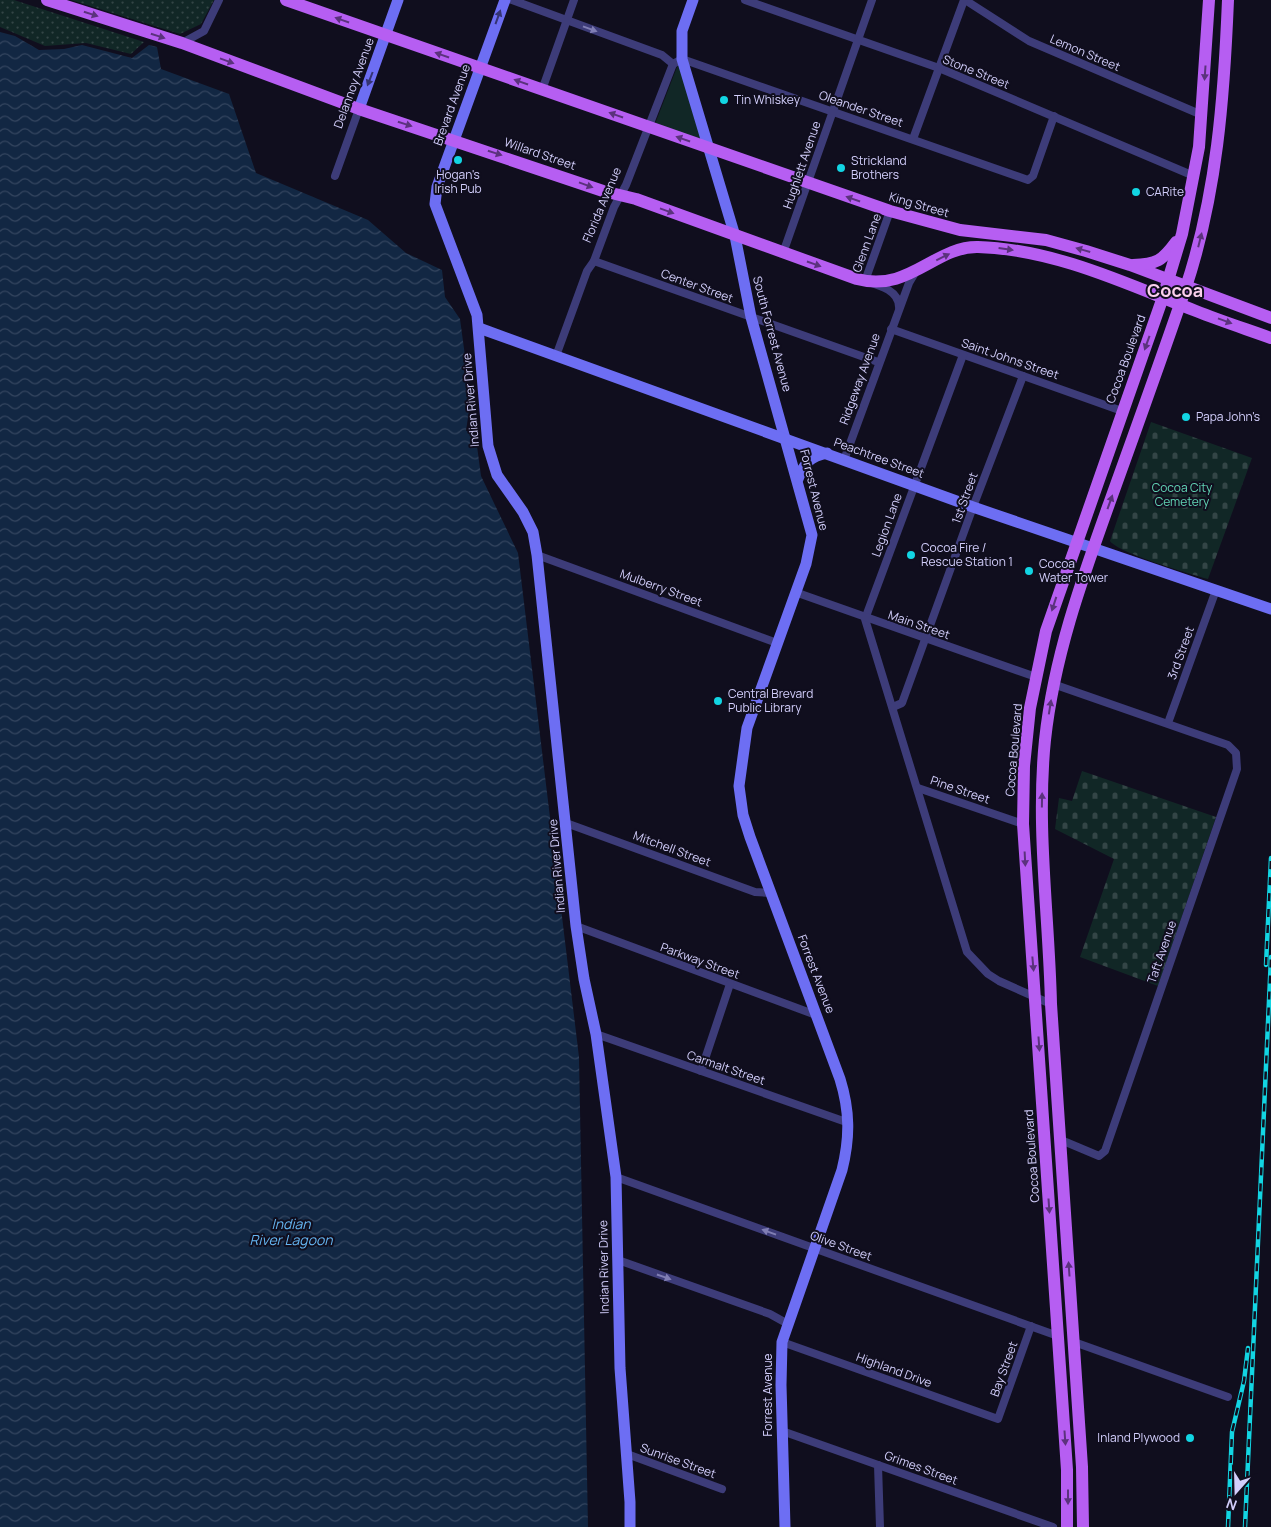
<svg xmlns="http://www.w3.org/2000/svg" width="1271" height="1527" viewBox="0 0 1271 1527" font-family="Manrope,sans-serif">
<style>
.grass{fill:url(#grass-dots)}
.cemetery{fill:url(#cemetery-stones)}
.green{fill:#112726}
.water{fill:url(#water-waves)}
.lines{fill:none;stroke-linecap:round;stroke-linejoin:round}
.street{stroke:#3d3c79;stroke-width:8}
.secondary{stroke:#6d6ef3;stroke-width:11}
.primary{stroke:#b65ef2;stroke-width:12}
.rail-casing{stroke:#12d5e3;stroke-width:4.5}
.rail{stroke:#100e1e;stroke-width:2.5;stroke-dasharray:8;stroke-linecap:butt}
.oneway{fill:#5b327d}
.oneway2{fill:#353473}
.oneway3{fill:#807eb4}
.poi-dot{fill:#12d5e3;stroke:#100e1e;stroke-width:2}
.labels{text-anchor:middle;stroke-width:4;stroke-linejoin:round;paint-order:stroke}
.street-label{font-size:12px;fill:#d2cefb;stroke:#100e1e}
.poi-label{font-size:12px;fill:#d2cefb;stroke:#100e1e;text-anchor:start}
.park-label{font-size:12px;fill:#61d4b4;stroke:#100e1e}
.water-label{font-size:14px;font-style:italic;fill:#65b6f3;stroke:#100e1e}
.district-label{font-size:18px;font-weight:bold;fill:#fbd0ed;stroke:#100e1e}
</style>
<defs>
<pattern id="grass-dots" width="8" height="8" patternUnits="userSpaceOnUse" patternTransform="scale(1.25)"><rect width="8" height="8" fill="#112726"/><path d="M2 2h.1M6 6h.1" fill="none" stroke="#334546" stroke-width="1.8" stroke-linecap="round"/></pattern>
<pattern id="cemetery-stones" width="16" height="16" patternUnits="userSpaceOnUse" patternTransform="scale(1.25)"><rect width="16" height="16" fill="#112726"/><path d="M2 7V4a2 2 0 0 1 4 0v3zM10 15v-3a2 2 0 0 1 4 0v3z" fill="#334546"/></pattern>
<pattern id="water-waves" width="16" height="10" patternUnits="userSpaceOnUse" patternTransform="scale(1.25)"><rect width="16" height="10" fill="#122743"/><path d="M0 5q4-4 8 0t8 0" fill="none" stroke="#34455f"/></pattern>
</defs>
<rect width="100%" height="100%" fill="#100e1e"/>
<g class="grass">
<polygon points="0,0 14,0 144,42 131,54 86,43 45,46 0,27"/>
<polygon points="71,0 214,0 201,24 180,34"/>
</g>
<g class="cemetery">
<path d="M1151,422L1252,458L1208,579C1191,574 1118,553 1110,541Z"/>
<polygon points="1082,771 1216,817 1158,986 1080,957 1114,859 1055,829 1059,798 1072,801"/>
</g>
<polygon class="green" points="679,65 702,141 655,124 677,67"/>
<polygon class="water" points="0,32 15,36 39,50 64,49 82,45 132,58 149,45 157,47 161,69 229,94 256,173 368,220 406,253 442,270 445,297 460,319 472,408 469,410 466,431 475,431 481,476 518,553 579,1057 588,1527 0,1527"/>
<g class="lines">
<g class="street">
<polyline points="512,0 662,55 673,64"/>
<polyline points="745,0 939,68 1194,176"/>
<polyline points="965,0 1029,41 1202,115"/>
<polyline points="182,43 204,31 219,0"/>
<polyline points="673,64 682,59 1028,180 1033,176 1054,116"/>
<polyline points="542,90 574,0"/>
<polyline points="913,139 964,0"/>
<polyline points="335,176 359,109"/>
<path d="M890,211L865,281C878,285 899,290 899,307"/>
<polyline points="783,253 872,0"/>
<polyline points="594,261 878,362"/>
<polyline points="891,329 1122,411"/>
<polyline points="963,355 865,619 967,952 988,974 999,981 1051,1004"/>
<polyline points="556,356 587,271 594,261 614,207 626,185 673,64"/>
<polyline points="844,460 909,283 915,273"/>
<polyline points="537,555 777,643"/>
<polyline points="795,592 1036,677"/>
<polyline points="1053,684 1228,745 1236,753 1237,769 1105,1151 1099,1156 1061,1140"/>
<polyline points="893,707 902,703 973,507 1023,376"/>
<polyline points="1168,723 1216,590"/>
<polyline points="918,788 1023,824"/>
<polyline points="566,823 755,892 770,893"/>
<polyline points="576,926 816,1015"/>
<polyline points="596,1034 849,1123"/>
<polyline points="701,1071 730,984"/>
<polyline points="616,1177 1058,1336"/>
<polyline points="618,1260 770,1314 788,1324"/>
<polyline points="782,1342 998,1419 1031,1326"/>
<polyline points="1074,1342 1228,1397"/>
<polyline points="782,1431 1053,1527"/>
<polyline points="627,1454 722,1489"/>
<polyline points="878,1465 880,1527"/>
</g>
<g class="secondary">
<polyline points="505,0 437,187 435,204 477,315 488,446 497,475 523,512 533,532 537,555 576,926 584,979 596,1034 616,1177 620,1368 630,1502 630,1527"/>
<path d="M693,0L682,31V59L735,236L751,317L812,535L806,564L747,728L739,786L743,815L750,837L840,1079C850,1111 850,1138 842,1170L782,1342L781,1385L785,1527"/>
<polyline points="359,109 398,0"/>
<polyline points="479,328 973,507 1271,609"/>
<path d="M798,479C804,463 810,457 827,453"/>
</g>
<g class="primary">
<path d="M47,0L182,43L359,109L603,191L636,199L857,279C909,293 935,246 978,247C1054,249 1127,284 1196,311C1221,321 1246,329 1271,338"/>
<polyline points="286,0 890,211 960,230 1046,240 1086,251 1130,265 1271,318"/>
<path d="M1133,265C1157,264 1162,261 1176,242"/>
<polyline points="1067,1527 1067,1470 1023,824 1024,766 1030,708 1046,631 1163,297 1182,234 1199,147 1209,0"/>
<path d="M1083,1527L1082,1467L1051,1004C1049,916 1036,828 1045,740C1054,657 1081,582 1109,504C1135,432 1161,360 1186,287C1217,193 1224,98 1228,0"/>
</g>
<defs>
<g id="rail">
<polyline points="1266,965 1271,858"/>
<polyline points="1228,1527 1232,1432 1244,1381 1248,1348"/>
<polyline points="1245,1527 1271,957"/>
</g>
</defs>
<use href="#rail" class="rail-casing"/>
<use href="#rail" class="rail"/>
</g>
<defs><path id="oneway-solid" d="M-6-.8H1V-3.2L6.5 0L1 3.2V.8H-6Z" transform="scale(1.25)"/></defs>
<g class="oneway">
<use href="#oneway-solid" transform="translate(91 14) rotate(18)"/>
<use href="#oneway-solid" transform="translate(342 20) rotate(-161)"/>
<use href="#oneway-solid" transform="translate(158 36) rotate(18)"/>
<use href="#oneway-solid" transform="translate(442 55) rotate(-161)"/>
<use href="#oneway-solid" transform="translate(227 61) rotate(20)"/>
<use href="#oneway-solid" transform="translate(1205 73) rotate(94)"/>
<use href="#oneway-solid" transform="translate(521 82) rotate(-161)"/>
<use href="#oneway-solid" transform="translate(616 115) rotate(-161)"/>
<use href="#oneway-solid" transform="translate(405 124) rotate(18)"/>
<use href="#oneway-solid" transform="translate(683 139) rotate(-161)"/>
<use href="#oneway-solid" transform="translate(495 153) rotate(18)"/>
<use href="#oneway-solid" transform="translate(586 185) rotate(20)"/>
<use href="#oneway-solid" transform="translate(853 199) rotate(-161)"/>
<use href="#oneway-solid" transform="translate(667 211) rotate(20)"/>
<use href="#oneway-solid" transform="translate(1200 240) rotate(-76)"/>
<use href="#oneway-solid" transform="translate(1006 249) rotate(8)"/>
<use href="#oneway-solid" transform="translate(1083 250) rotate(-164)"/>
<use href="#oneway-solid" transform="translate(943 257) rotate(-26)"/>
<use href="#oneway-solid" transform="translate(814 264) rotate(19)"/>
<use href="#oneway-solid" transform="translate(1225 321) rotate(20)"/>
<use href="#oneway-solid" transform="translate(1147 343) rotate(110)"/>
<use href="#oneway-solid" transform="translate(1110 502) rotate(-70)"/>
<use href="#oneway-solid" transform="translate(1054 604) rotate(108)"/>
<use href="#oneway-solid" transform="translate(1050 707) rotate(-81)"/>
<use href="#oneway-solid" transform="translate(1042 800) rotate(-89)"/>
<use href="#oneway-solid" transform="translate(1025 859) rotate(87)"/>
<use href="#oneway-solid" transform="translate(1033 964) rotate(85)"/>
<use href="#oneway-solid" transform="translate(1039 1044) rotate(86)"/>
<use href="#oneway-solid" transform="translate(1049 1206) rotate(86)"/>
<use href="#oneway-solid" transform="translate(1069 1269) rotate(-94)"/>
<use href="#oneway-solid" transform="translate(1065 1438) rotate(86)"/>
<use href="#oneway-solid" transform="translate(1068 1497) rotate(90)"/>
</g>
<g class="oneway2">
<use href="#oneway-solid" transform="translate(498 17) rotate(-70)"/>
<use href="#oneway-solid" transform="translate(370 79) rotate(111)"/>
</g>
<g class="oneway3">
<use href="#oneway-solid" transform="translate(590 29) rotate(20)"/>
<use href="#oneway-solid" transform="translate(769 1232) rotate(-160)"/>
<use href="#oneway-solid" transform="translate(664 1277) rotate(19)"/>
</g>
<g class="poi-dot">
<circle cx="724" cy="100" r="5"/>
<circle cx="458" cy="160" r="5"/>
<circle cx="841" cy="168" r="5"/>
<circle cx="1136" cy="192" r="5"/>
<circle cx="1186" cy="417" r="5"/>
<circle cx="911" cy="555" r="5"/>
<circle cx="1029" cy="571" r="5"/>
<circle cx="718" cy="701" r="5"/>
<circle cx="1190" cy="1438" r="5"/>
</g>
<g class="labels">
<g class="street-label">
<text transform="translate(1085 53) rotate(23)" y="4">Lemon Street</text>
<text transform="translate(976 72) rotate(22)" y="4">Stone Street</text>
<text transform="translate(354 83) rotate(-70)" y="4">Delannoy Avenue</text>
<text transform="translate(452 105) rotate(-70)" y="4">Brevard Avenue</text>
<text transform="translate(861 109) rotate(19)" y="4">Oleander Street</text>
<text transform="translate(540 154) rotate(19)" y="4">Willard Street</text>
<text transform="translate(802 165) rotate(-71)" y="4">Hughlett Avenue</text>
<text transform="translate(602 205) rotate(-67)" y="4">Florida Avenue</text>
<text transform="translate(919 205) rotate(16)" y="4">King Street</text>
<text transform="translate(867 243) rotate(-70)" y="4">Glenn Lane</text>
<text transform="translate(697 286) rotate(20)" y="4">Center Street</text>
<text transform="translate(772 334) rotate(75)" y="4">South Forrest Avenue</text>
<text transform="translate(1010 359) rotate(19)" y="4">Saint Johns Street</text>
<text transform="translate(1126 359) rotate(-70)" y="4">Cocoa Boulevard</text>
<text transform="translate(860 379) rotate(-70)" y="4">Ridgeway Avenue</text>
<text transform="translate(471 400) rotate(-95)" y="4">Indian River Drive</text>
<text transform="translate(879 458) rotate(20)" y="4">Peachtree Street</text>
<text transform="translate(814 490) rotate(76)" y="4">Forrest Avenue</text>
<text transform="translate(965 498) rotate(-70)" y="4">1st Street</text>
<text transform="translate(887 525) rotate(-70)" y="4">Legion Lane</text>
<text transform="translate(661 588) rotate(20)" y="4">Mulberry Street</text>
<text transform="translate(919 625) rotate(19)" y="4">Main Street</text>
<text transform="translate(1181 653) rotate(-70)" y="4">3rd Street</text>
<text transform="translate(1014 750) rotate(-85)" y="4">Cocoa Boulevard</text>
<text transform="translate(960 790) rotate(19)" y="4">Pine Street</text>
<text transform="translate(672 849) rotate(20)" y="4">Mitchell Street</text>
<text transform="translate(557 866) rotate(-95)" y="4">Indian River Drive</text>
<text transform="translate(1162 952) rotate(-71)" y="4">Taft Avenue</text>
<text transform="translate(700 961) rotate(20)" y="4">Parkway Street</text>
<text transform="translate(816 974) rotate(69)" y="4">Forrest Avenue</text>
<text transform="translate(726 1068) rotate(19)" y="4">Carmalt Street</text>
<text transform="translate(1032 1156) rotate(-94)" y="4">Cocoa Boulevard</text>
<text transform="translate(841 1246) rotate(20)" y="4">Olive Street</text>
<text transform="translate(604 1267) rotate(-91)" y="4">Indian River Drive</text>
<text transform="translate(1004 1369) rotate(-70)" y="4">Bay Street</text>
<text transform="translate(894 1370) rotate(20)" y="4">Highland Drive</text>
<text transform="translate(768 1395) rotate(-90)" y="4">Forrest Avenue</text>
<text transform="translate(678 1461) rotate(20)" y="4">Sunrise Street</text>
<text transform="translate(921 1468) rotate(20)" y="4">Grimes Street</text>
</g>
<g class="poi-label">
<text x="734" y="104">Tin Whiskey</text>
<text x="851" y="165">Strickland<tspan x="851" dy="14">Brothers</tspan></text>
<text x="458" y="179" text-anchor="middle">Hogan's<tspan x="458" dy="14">Irish Pub</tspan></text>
<text x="1146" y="196">CARite</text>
<text x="1196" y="421">Papa John's</text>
<text x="921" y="552">Cocoa Fire /<tspan x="921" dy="14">Rescue Station 1</tspan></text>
<text x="1039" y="568">Cocoa<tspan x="1039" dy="14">Water Tower</tspan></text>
<text x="728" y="698">Central Brevard<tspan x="728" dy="14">Public Library</tspan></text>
<text x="1180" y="1442" text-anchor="end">Inland Plywood</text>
</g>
<g class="park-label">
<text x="1182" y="492">Cocoa City<tspan x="1182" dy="14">Cemetery</tspan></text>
</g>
<g class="water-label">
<text x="291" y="1229">Indian<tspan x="291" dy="16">River Lagoon</tspan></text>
</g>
<g class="district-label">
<text x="1175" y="297">Cocoa</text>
</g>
</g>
<g transform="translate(1236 1492) rotate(200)" stroke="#100e1e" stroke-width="4" paint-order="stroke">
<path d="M0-4L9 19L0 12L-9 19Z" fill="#d2cefb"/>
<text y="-8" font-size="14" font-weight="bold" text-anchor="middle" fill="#d2cefb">N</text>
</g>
</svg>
